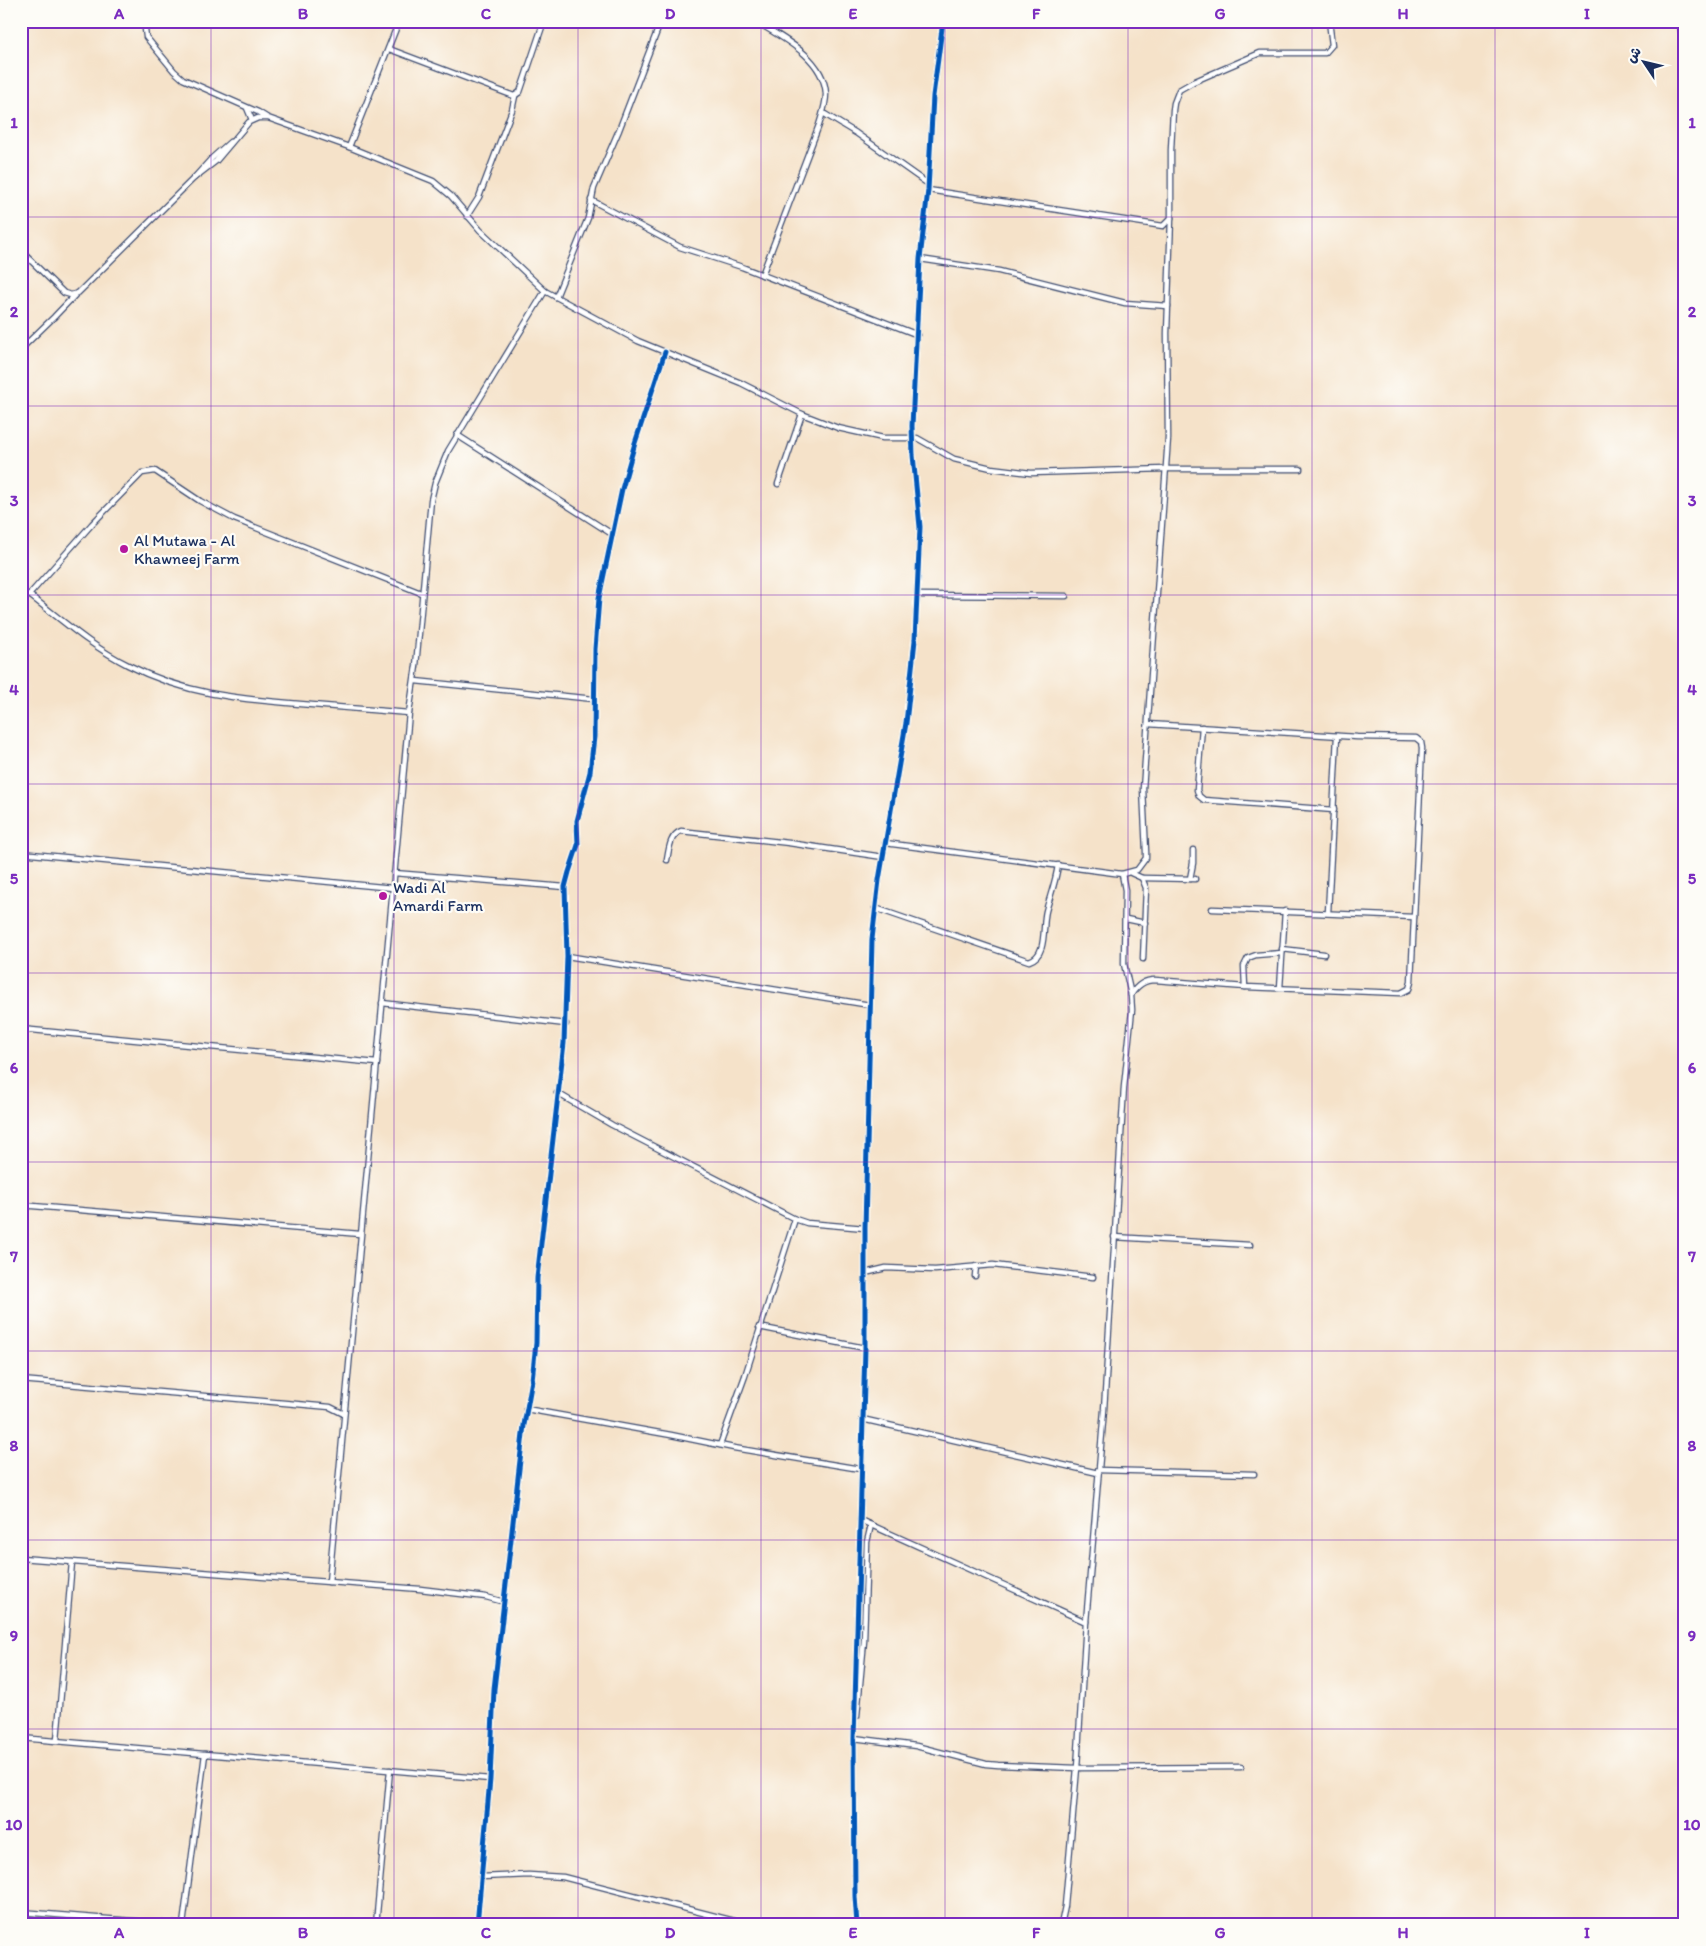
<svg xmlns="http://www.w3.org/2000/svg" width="1706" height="1946" viewBox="0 0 1706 1946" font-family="Itim,'Playpen Sans Arabic',sans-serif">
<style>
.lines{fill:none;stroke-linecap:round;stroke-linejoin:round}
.minor-casing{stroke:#3c4a6e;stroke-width:7}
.minor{stroke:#fff;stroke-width:4.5}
.cycleway-casing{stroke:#fdfcf7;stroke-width:8}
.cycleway{stroke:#0057b8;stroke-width:5}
.grid{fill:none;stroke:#7b2cbf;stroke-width:1;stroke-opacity:0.55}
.poi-dot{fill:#b5179e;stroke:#fdfcf7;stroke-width:2}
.labels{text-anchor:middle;stroke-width:4.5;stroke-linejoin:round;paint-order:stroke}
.poi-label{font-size:16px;fill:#1b2f5e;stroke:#fdfcf7;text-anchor:start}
.neatline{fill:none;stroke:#7b2cbf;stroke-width:2}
.grid-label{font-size:16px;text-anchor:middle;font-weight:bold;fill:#7b2cbf}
</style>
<rect width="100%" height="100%" fill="#fdfcf7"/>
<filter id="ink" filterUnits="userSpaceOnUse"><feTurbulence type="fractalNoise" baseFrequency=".02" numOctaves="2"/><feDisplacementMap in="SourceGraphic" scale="10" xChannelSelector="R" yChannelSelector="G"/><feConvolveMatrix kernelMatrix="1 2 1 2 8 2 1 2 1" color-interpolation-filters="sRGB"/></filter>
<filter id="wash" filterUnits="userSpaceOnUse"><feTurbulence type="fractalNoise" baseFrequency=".0096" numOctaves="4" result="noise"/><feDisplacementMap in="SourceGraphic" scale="20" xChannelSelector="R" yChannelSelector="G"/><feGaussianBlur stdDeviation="1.12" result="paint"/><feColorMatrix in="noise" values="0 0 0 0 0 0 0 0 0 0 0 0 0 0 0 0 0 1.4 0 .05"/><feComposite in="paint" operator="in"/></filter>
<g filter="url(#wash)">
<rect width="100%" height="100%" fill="#f5e2c9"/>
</g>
<g filter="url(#ink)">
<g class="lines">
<defs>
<g id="minor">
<polyline points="152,21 145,29 146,37 174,71 183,79 258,112 266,117"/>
<path d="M755,21C783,38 824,58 826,94C826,105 822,115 819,125L762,275"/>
<polyline points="1680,21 1685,62"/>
<polyline points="389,49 514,96 520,92 544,21"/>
<polyline points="247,108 252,120"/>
<polyline points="823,113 856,133 928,184"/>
<polyline points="349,147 399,21"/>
<polyline points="194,178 216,161 249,122 258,118 268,118 349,147 433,181 451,196 480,230 545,291 638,341 741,383 802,414 838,428 883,438 917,438 954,459 991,468 1031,473 1166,469 1300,469"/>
<polyline points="928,190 1163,226 1171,218 1171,150 1173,110 1174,103 1179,90 1193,82 1260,53 1325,53 1332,45 1329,21"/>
<polyline points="591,200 680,247 742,267 918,335"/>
<polyline points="467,216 479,197 512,110 515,96"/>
<polyline points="21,251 64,293 71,295 78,293 194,178 212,158 230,142"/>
<polyline points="920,259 999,271 1125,303 1168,306"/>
<polyline points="556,297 588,218 594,188 619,130 661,21"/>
<polyline points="21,349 54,317 75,295"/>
<polyline points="457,435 612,534"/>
<polyline points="778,484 802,414"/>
<path d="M21,595H29L32,597C63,621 92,647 128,665C184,694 238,699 300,704C336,707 373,710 409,713"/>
<polyline points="29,595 92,524 142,473 155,471 200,501 234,519 421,593"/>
<polyline points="917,595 1066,596"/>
<polyline points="415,681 594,699"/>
<polyline points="1202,727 1197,790 1199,796 1204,800 1334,810"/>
<polyline points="885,843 1122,874 1137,870 1146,858 1146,852 1143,789 1168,438 1167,333 1171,218"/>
<polyline points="21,853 393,888"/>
<path d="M667,860C669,849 670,835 681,831L789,843L883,857"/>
<polyline points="394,873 565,887"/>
<polyline points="1131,873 1142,878 1146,888 1143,959"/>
<polyline points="1142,878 1195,879"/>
<polyline points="1190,879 1193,863 1193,850"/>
<path d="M875,908L1029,961C1048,956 1042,926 1046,911C1050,896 1056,881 1058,865"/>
<polyline points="1212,909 1414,917"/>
<polyline points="1328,913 1337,736"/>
<polyline points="1126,919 1145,923"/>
<polyline points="1282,949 1324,954"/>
<polyline points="567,956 870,1005"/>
<polyline points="1245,987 1244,966 1248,958 1256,955 1282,953"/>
<polyline points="1280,988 1285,911"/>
<path d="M1131,995C1137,985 1144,980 1155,980L1245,987L1401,993L1409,989L1411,982L1422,748L1421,742L1416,738L1357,737L1148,724"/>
<polyline points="382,1003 566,1024"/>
<polyline points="21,1029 377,1063"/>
<polyline points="557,1093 612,1125 795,1219 807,1223 865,1228"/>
<polyline points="21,1205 360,1234"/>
<polyline points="1114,1237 1250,1245"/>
<polyline points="865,1273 886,1268 935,1270 993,1265 1093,1277"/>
<polyline points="975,1276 976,1266"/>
<polyline points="759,1327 865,1348"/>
<polyline points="21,1380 330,1407 344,1414"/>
<polyline points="526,1409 671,1435 734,1448 860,1469"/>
<polyline points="862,1419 1098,1473"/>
<polyline points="720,1445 745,1376 795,1219"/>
<polyline points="1098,1470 1254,1474"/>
<polyline points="860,1520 1086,1622"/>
<polyline points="21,1558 420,1589 486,1597 504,1602"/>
<polyline points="329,1582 393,888 409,713 416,666 431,500 435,483 448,451 545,291"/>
<polyline points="857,1716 864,1641 867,1542 871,1525"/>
<polyline points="21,1738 490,1779"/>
<polyline points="854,1738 916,1746 986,1764 998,1765 1077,1768 1241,1767"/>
<polyline points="57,1740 72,1562"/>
<polyline points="481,1877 529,1875 563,1877 750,1925"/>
<polyline points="21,1912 183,1925"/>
<polyline points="183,1925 205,1754"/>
<polyline points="376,1925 390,1770"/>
<polyline points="477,1925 490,1779 494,1689 524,1425 532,1380 536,1343 537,1278 564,1043 567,956 565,887 569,872 578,845 577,821 590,772 594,737 595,649 599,598 622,489 635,443 665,352"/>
<polyline points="857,1925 855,1896 854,1739 865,1348 865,1228 872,939 879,880 906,723 915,640 920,527 913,455 912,426 920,259 928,190 933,96 943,21"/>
<polyline points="1061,1925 1065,1906 1077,1768 1086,1622 1104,1410 1124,1087 1132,1010 1131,995 1124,964 1125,890 1122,874"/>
</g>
</defs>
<use href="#minor" class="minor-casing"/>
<use href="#minor" class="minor"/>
<defs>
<g id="cycleway">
<polyline points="477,1925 490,1779 494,1689 524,1425 532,1380 536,1343 537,1278 564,1043 567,956 565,887 569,872 578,845 577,821 590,772 594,737 595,649 599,598 622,489 635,443 665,352"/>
<polyline points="857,1925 855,1896 854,1739 865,1348 865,1228 872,939 879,880 906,723 915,640 920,527 913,455 912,426 920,259 928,190 933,96 943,21"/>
</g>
</defs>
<use href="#cycleway" class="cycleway-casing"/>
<use href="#cycleway" class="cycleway"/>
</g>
</g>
<path class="grid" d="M211,21V1925M394,21V1925M578,21V1925M761,21V1925M945,21V1925M1128,21V1925M1312,21V1925M1495,21V1925M21,217H1685M21,406H1685M21,595H1685M21,784H1685M21,973H1685M21,1162H1685M21,1351H1685M21,1540H1685M21,1729H1685"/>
<g class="poi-dot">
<circle cx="124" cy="549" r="5"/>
<circle cx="383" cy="896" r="5"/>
</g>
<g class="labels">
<g class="poi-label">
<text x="134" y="546">Al Mutawa - Al<tspan x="134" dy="18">Khawneej Farm</tspan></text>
<text x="393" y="893">Wadi Al<tspan x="393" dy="18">Amardi Farm</tspan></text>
</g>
</g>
<rect width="1706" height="1946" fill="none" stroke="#fdfcf7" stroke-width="55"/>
<g transform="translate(1644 62) rotate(305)" stroke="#fdfcf7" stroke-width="4" paint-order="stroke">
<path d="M0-4L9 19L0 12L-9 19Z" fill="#1b2f5e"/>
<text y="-8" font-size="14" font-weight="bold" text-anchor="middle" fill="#1b2f5e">ش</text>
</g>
<rect x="28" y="28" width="1650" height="1890" class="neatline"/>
<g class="grid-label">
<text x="119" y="19">A</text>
<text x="303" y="19">B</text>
<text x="486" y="19">C</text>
<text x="670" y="19">D</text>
<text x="853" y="19">E</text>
<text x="1036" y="19">F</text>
<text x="1220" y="19">G</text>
<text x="1403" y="19">H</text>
<text x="1587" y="19">I</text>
<text x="14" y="128">1</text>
<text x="1692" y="128">1</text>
<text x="14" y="317">2</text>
<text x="1692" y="317">2</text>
<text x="14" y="506">3</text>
<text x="1692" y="506">3</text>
<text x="14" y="695">4</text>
<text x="1692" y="695">4</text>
<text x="14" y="884">5</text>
<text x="1692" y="884">5</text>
<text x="14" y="1073">6</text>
<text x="1692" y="1073">6</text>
<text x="14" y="1262">7</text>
<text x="1692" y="1262">7</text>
<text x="14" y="1451">8</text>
<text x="1692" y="1451">8</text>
<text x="14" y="1641">9</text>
<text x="1692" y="1641">9</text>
<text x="14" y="1830">10</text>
<text x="1692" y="1830">10</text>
<text x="119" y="1938">A</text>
<text x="303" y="1938">B</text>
<text x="486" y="1938">C</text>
<text x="670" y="1938">D</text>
<text x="853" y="1938">E</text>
<text x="1036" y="1938">F</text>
<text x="1220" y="1938">G</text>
<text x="1403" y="1938">H</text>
<text x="1587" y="1938">I</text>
</g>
</svg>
